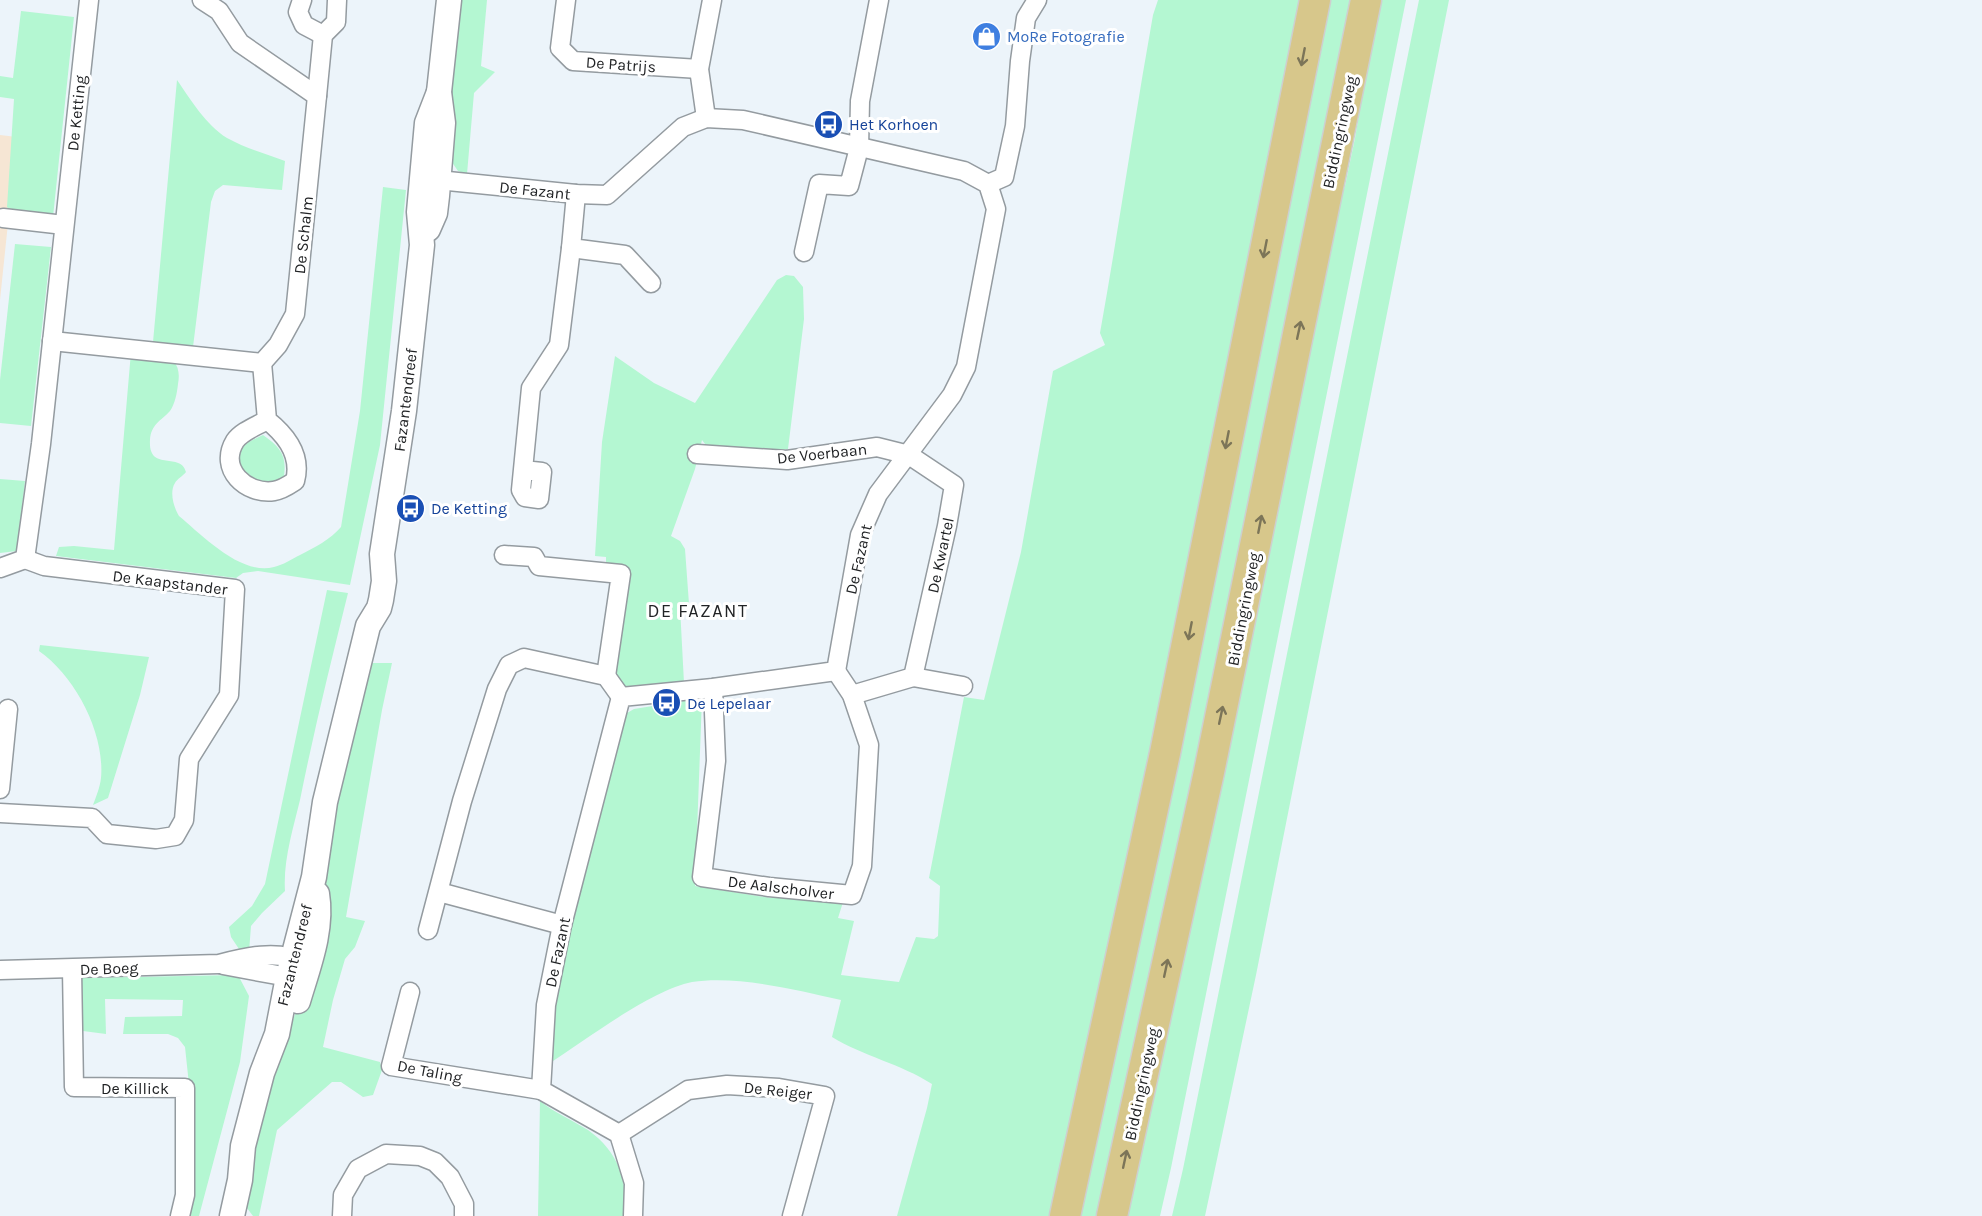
<svg xmlns="http://www.w3.org/2000/svg" width="1982" height="1216" viewBox="0 0 1982 1216" font-family="Karla,sans-serif">
<style>
.education{fill:#f6e6d4}
.green{fill:#b4f7d2}
.lines{fill:none;stroke-linecap:round;stroke-linejoin:round}
.minor-casing{stroke:#949ba0;stroke-width:21}
.tertiary-casing{stroke:#949ba0;stroke-width:27}
.primary-casing{stroke:#cecfcf;stroke-width:33}
.minor{stroke:#fff;stroke-width:18}
.tertiary{stroke:#fff;stroke-width:24}
.primary{stroke:#d7c78b;stroke-width:30}
.oneway{stroke:#7c7558}
.labels{text-anchor:middle;stroke-width:6;stroke-linejoin:round;paint-order:stroke}
.shop-label{font-size:16px;fill:#366cbe;stroke:#fff;text-anchor:start}
.street-label{font-size:16px;fill:#212325;stroke:#fff}
.transit-label{font-size:16px;fill:#164399;stroke:#fff;text-anchor:start}
.neighbourhood-label{font-size:18px;letter-spacing:1.5px;fill:#212325;stroke:#fff}
</style>
<rect width="100%" height="100%" fill="#ecf4fa"/>
<polygon class="education" points="0,135 17,137 0,300"/>
<g class="green">
<polygon points="458,0 487,0 481,66 495,72 474,93 467,174 458,171 447,155"/>
<path d="M1158,0H1309L1059,1216H897L927,1108L932,1084C901,1064 863,1056 832,1037L841,1000C797,990 737,975 692,982C651,990 586,1040 550,1063L553,984L627,713L634,709L702,698L695,886L771,898L790,892L844,899L838,918L854,921L841,975L899,982L916,937L934,939L938,936L940,886L929,878L964,697L984,700L1021,552L1053,371L1105,345L1100,333C1119,227 1134,121 1153,15Z"/>
<polygon points="1328,0 1359,0 1104,1216 1079,1216"/>
<polygon points="1379,0 1406,0 1171,1168 1160,1216 1123,1216 1333,220 1345,186 1355,138"/>
<polygon points="1419,0 1449,0 1256,975 1205,1216 1172,1216 1183,1169"/>
<polygon points="21,11 74,17 53,217 14,213 7,207 14,99 0,97 0,76 13,78"/>
<path d="M177,80C191,100 206,125 227,138C245,148 266,154 285,161L282,190L223,185L215,191L211,202L193,347L153,342Z"/>
<path d="M383,187L406,190L380,445L350,585L258,571L243,573L236,578L56,556L59,547L74,546L114,550L131,352C155,355 184,351 178,384C177,393 175,404 170,411C161,421 151,424 150,440C148,473 181,451 186,472C183,476 177,479 175,483C169,492 174,508 179,516C202,535 241,576 274,567C283,565 292,559 300,555C314,548 331,539 341,527L360,411Z"/>
<polygon points="15,244 51,247 31,426 0,423 0,380"/>
<polygon points="786,275 794,276 803,287 804,319 788,449 768,452 709,449 702,440 695,469 671,536 680,541 685,549 689,604 680,607 684,683 625,691 608,677 616,665 629,568 606,566 606,557 595,556 602,442 615,356 654,383 695,403 777,280"/>
<path d="M263,435C280,447 287,455 284,476C263,489 259,481 241,469C237,446 244,444 263,435Z"/>
<polygon points="0,479 25,481 17,551 0,553"/>
<path d="M327,590L348,593C331,662 314,730 300,800C293,829 283,861 285,891L262,913L251,926L249,952H241L231,937L229,927L252,906L265,884Z"/>
<path d="M40,645L149,657L140,695L108,798L93,805C96,797 100,787 101,778C105,733 75,676 39,651Z"/>
<polygon points="371,663 392,663 382,710 346,917 365,921 355,947 345,959 333,1000 323,1047 380,1062 382,1070 373,1095 363,1097 341,1082 332,1082 277,1130 259,1216 253,1216 244,1204 261,1104 301,999 322,860"/>
<polygon points="238,975 249,996 240,1062 199,1216 184,1216 195,1159 195,1141 185,1047 178,1038 168,1034 123,1034 125,1017 182,1016 183,1000 105,999 106,1034 83,1031 77,1021 79,978"/>
<path d="M540,1101C555,1113 572,1120 588,1130C619,1152 627,1180 626,1216H538Z"/>
</g>
<g class="lines">
<defs>
<g id="minor">
<polyline points="302,0 298,12 304,25 323,35"/>
<polyline points="566,0 560,48 573,61 699,69"/>
<polyline points="317,96 323,35 336,22 337,0"/>
<polyline points="706,118 699,69 712,0"/>
<polyline points="425,182 438,180 576,194 607,195 683,127 706,118 743,120 964,171 988,184 996,209 966,367 952,395 878,494 860,535 836,671 713,688 621,697 562,925 546,1005 541,1090 619,1134 634,1183 633,1216"/>
<polyline points="988,184 1004,177 1015,126 1020,61 1026,18 1037,0"/>
<polyline points="576,194 571,248 625,255 651,283"/>
<polyline points="3,218 64,225"/>
<polyline points="804,252 819,184 849,186 859,148 860,101 879,0"/>
<polyline points="52,341 262,363 278,345 295,314 317,96 240,43 219,11 202,0"/>
<path d="M262,363L267,420C257,426 242,431 235,441C218,469 246,495 274,491C282,490 289,485 295,481C302,455 286,435 267,420"/>
<polyline points="697,454 787,460 877,447 909,455 954,485 947,526 913,677 852,695"/>
<polyline points="523,470 542,472 539,499 525,497 521,490 531,388 559,345 571,248"/>
<polyline points="504,555 534,557 539,566 621,574 606,676"/>
<polyline points="0,568 25,559 41,444 89,0"/>
<polyline points="913,677 963,686"/>
<polyline points="713,688 716,761 702,877 769,887 852,895 862,866 869,745 852,695 836,671"/>
<polyline points="0,789 8,709"/>
<polyline points="0,813 92,818 107,834 156,839 175,836 184,820 189,759 229,695 235,589 44,566 25,559"/>
<polyline points="439,892 562,925"/>
<polyline points="428,930 462,801 497,689 509,665 524,658 606,676 621,697"/>
<polyline points="223,965 288,977 299,972"/>
<polyline points="72,969 74,1087 185,1088 185,1195 180,1216"/>
<path d="M0,970L219,964C242,958 280,948 301,963"/>
<polyline points="410,992 391,1066 541,1090"/>
<polyline points="619,1134 688,1090 727,1085 779,1088 825,1096 792,1216"/>
<polyline points="342,1216 343,1195 358,1169 386,1154 420,1156 435,1162 450,1177 464,1204 464,1216"/>
</g>
<g id="tertiary">
<polyline points="428,229 435,213 437,196 443,123 439,92 449,0"/>
<path d="M298,1001C308,967 323,930 317,894"/>
<polyline points="232,1216 240,1180 243,1146 262,1073 277,1034 288,977 314,877 325,802 368,626 379,608 381,600 384,581 382,554 404,411 422,245 419,212 426,134 427,123 439,92"/>
</g>
<g id="primary">
<polyline points="1065,1216 1165,753 1315,0"/>
<polyline points="1112,1216 1209,772 1366,0"/>
</g>
</defs>
<use href="#minor" class="minor-casing"/>
<use href="#tertiary" class="tertiary-casing"/>
<use href="#primary" class="primary-casing"/>
<use href="#minor" class="minor"/>
<use href="#tertiary" class="tertiary"/>
<use href="#primary" class="primary"/>
</g>
<defs><path id="oneway-shaft" d="M-6 0H5M1.5-3L5.5 0L1.5 3" fill="none" stroke-width="1.6" stroke-linecap="round" stroke-linejoin="round" transform="scale(1.5)"/></defs>
<g class="oneway">
<use href="#oneway-shaft" transform="translate(1303 57) rotate(101)"/>
<use href="#oneway-shaft" transform="translate(1265 249) rotate(101)"/>
<use href="#oneway-shaft" transform="translate(1299 330) rotate(-78)"/>
<use href="#oneway-shaft" transform="translate(1227 440) rotate(101)"/>
<use href="#oneway-shaft" transform="translate(1260 524) rotate(-79)"/>
<use href="#oneway-shaft" transform="translate(1190 631) rotate(101)"/>
<use href="#oneway-shaft" transform="translate(1221 715) rotate(-78)"/>
<use href="#oneway-shaft" transform="translate(1166 968) rotate(-78)"/>
<use href="#oneway-shaft" transform="translate(1125 1159) rotate(-78)"/>
</g>
<defs>
<symbol id="shop-disc" viewBox="-11 -11 22 22"><circle r="9.5" fill="#3f7fe0" stroke="#fff"/><path d="M-5-2.5h2.3a2.7 3.5 0 0 1 5.4 0H5L5.5 6h-11ZM-1.5-2.5h3a1.5 2.3 0 0 0-3 0Z" fill="#fff"/></symbol>
<symbol id="bus-disc" viewBox="-11 -11 22 22"><circle r="9.5" fill="#1a4fb4" stroke="#fff"/><path d="M-5-6H5V4H4V6H2V4H-2V6H-4V4H-5ZM-3.5-4V0h7V-4ZM-3.5 1.2v1.5H-2V1.2ZM2 1.2v1.5H3.5V1.2Z" fill="#fff"/></symbol>
</defs>
<g fill-rule="evenodd">
<use href="#shop-disc" x="970" y="20" width="33" height="33"/>
<use href="#bus-disc" x="812" y="108" width="33" height="33"/>
<use href="#bus-disc" x="394" y="492" width="33" height="33"/>
<use href="#bus-disc" x="650" y="686" width="33" height="33"/>
</g>
<g class="labels">
<g class="shop-label">
<text x="1007" y="42">MoRe Fotografie</text>
</g>
<g class="street-label">
<text transform="translate(621 64) rotate(4)" y="6">De Patrijs</text>
<text transform="translate(76 113) rotate(-84)" y="6">De Ketting</text>
<text transform="translate(1339 132) rotate(-78)" y="6">Biddingringweg</text>
<text transform="translate(535 190) rotate(6)" y="6">De Fazant</text>
<text transform="translate(303 235) rotate(-84)" y="6">De Schalm</text>
<text transform="translate(405 400) rotate(-83)" y="6">Fazantendreef</text>
<text transform="translate(822 453) rotate(-6)" y="6">De Voerbaan</text>
<text transform="translate(940 555) rotate(-78)" y="6">De Kwartel</text>
<text transform="translate(858 559) rotate(-77)" y="6">De Fazant</text>
<text transform="translate(170 582) rotate(7)" y="6">De Kaapstander</text>
<text transform="translate(1243 609) rotate(-79)" y="6">Biddingringweg</text>
<text transform="translate(781 887) rotate(7)" y="6">De Aalscholver</text>
<text transform="translate(557 952) rotate(-78)" y="6">De Fazant</text>
<text transform="translate(294 955) rotate(-76)" y="6">Fazantendreef</text>
<text transform="translate(109 968) rotate(-2)" y="6">De Boeg</text>
<text transform="translate(430 1071) rotate(11)" y="6">De Taling</text>
<text transform="translate(1141 1084) rotate(-78)" y="6">Biddingringweg</text>
<text x="135" y="1094">De Killick</text>
<text transform="translate(778 1090) rotate(6)" y="6">De Reiger</text>
</g>
<g class="transit-label">
<text x="849" y="130">Het Korhoen</text>
<text x="431" y="514">De Ketting</text>
<text x="687" y="709">De Lepelaar</text>
</g>
<g class="neighbourhood-label">
<text x="698" y="617">DE FAZANT</text>
</g>
</g>
</svg>
